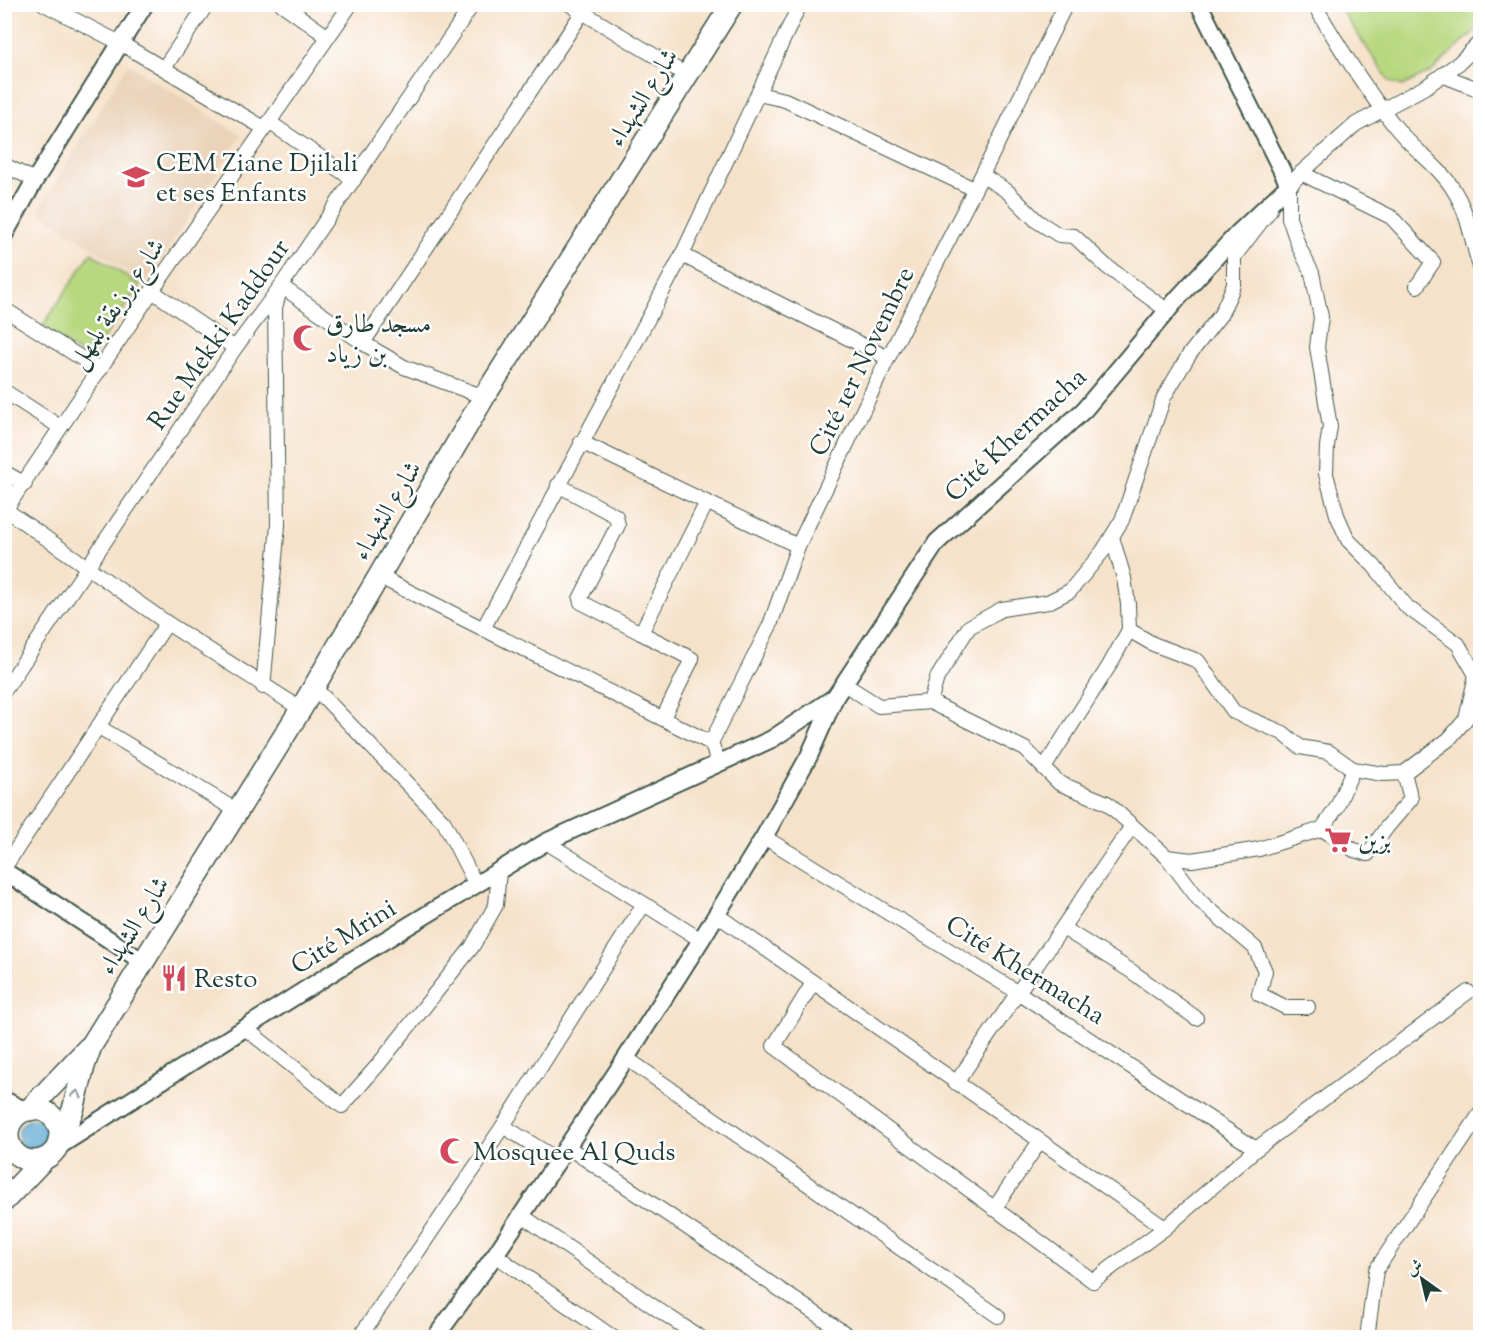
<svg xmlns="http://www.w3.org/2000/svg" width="1485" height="1342" viewBox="0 0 1485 1342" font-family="'Sorts Mill Goudy',Amiri,serif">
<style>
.built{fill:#ebd3b9}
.green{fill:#b8d87f;stroke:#6c8a5a;stroke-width:1.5}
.water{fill:#56a4cf;stroke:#3a7082;stroke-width:1.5}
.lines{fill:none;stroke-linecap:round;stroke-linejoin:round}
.minor-casing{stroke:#3f564a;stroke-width:16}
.tertiary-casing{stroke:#3f564a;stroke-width:20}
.primary-casing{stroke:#3f564a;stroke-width:24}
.path{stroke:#3f564a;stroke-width:3;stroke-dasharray:1.5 4.5;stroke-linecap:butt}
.minor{stroke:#fff;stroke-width:14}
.tertiary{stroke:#fff;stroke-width:16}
.primary{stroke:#fff;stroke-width:21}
.oneway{stroke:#8f9e9a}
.labels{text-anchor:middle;stroke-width:5;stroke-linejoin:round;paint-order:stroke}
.street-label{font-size:26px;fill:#1f3d34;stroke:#fff}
.poi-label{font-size:26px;fill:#1f3d34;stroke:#fff;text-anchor:start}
</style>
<rect width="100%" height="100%" fill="#fff"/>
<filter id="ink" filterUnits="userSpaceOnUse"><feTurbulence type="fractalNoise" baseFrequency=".0167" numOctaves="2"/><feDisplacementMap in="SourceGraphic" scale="12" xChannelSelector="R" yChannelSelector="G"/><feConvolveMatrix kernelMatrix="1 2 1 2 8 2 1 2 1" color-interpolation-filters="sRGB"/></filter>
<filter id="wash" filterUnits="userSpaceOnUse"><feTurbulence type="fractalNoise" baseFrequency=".008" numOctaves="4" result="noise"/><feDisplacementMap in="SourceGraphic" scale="24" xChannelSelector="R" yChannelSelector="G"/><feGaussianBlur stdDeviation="1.35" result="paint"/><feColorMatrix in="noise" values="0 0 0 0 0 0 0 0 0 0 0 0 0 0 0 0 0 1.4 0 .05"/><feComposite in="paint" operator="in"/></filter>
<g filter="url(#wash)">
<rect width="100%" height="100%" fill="#f6e2ca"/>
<polygon class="built" points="128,64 241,135 146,284 38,211"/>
<g class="green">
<polygon points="1338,5 1480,5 1480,26 1431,72 1402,86 1389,81"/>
<polygon points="91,253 140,285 89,360 42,327"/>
</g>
<circle class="water" cx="34" cy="1135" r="16"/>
</g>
<g filter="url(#ink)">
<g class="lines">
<defs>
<g id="minor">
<polyline points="44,4 122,44 264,128"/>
<polyline points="282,4 328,37"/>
<polyline points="569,4 688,76"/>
<path d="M1314,4C1339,47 1366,91 1398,130C1416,152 1442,168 1456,194C1469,216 1472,243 1480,267"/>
<polyline points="164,68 207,4"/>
<polyline points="1442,75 1480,90"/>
<polyline points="758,94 785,100 974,189"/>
<polyline points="269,122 354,180"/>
<polyline points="4,165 35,180"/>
<polyline points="1301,173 1391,217 1433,262 1417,286"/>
<polyline points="982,175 1007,191 1037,221 1059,235 1074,236 1106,266 1168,311"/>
<polyline points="1289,185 1289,218 1299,247 1312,273 1321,317 1317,347 1330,427 1327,446 1326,474 1337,515 1348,540 1374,566 1407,607 1458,644 1476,675 1480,687"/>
<polyline points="1283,193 1301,173 1356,124 1427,86 1459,63 1480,42"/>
<polyline points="682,255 888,358"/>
<polyline points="152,291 235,348"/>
<polyline points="4,309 100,370"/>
<polyline points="363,343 582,13"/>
<polyline points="4,391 60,427"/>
<polyline points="581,442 798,546"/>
<polyline points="4,472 25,484"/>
<polyline points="558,485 616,516 618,525 580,599 581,602 641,633"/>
<polyline points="6,510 167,623 301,709"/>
<polyline points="4,512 152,291 351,4"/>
<polyline points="378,576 711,743 719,763"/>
<polyline points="483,629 682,255 800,4"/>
<polyline points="1129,630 1153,644 1198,661 1234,712 1283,733 1300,747 1329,752 1353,769 1383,774 1404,773"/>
<polyline points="844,684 879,706 930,702 1025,749 1059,783 1107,803 1167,857 1200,901 1255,948 1265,971 1259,994 1285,1007 1308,1007"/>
<polyline points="263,687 278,525 275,308 281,286 363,343 404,367 484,397"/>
<polyline points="314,687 444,822 476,885"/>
<polyline points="4,691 235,348 281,286 473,4"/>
<polyline points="930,702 937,678 969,627 1002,609 1048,602 1070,591 1103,551 1122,520 1164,397 1189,355 1221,314 1234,285 1234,257 1270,210"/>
<polyline points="663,718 692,659 641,633 706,504"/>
<polyline points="99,727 237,811"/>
<polyline points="711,743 770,625 798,546 888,358 982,175 1066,4"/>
<polyline points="1044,768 1109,666 1129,630 1128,604 1124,578 1112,537"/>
<polyline points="1322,829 1354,850 1368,854 1387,827 1411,799 1404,773 1449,739 1466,719 1476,675"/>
<polyline points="764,837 1019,993 1256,1149"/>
<polyline points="546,842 701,940"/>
<polyline points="1167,857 1192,860 1259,849 1322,829 1337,807 1353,769"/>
<polyline points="4,868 167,623"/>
<polyline points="717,915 1165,1228"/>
<polyline points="1063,928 1131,971 1196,1018"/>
<polyline points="813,983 774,1046 1093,1281 1165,1228 1256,1149 1468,992"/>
<polyline points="245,1028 342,1106 378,1065 472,947 496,905 499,871"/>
<polyline points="626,1058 998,1316"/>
<polyline points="956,1083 1132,826"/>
<polyline points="503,1126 558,1160"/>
<polyline points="566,1146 852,1338"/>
<polyline points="994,1209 1040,1141"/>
<polyline points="521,1215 660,1311 701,1338"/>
<polyline points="495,1255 614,1338"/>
<polyline points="359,1338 503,1126 644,904"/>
<polyline points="1367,1338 1376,1270 1480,1114"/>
</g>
<g id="tertiary">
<polyline points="4,235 35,180 145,4"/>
<polyline points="4,871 142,961"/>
<polyline points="4,1100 26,1111"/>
<polyline points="4,1122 10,1124"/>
<polyline points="56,1148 349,962 546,842 772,739 835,697"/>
<polyline points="435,1338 495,1255 626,1058 701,940 764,837 809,756 835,697 937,542 1084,410 1178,298 1238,233 1289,185 1199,4"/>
</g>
<g id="primary">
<circle cx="34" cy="1135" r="26"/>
<polyline points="29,1110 88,1048"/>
<polyline points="59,1140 73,1110 84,1066 91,1046 301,709 484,397 732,4"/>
<polyline points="4,1201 44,1159"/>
</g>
</defs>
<use href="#minor" class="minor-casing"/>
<use href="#tertiary" class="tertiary-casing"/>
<use href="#primary" class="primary-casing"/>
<polyline class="path" points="96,4 98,4"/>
<use href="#minor" class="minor"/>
<use href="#tertiary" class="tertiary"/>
<use href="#primary" class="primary"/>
</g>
<defs><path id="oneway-chevron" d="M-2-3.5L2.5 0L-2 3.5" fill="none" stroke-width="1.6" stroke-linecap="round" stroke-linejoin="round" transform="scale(1.5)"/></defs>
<use class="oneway" href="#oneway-chevron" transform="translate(77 1094) rotate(-77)"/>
</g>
<defs>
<symbol id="school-bare" viewBox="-9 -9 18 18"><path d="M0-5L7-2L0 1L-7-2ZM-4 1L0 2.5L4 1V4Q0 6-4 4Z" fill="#d1495b" stroke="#fff" stroke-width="2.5" paint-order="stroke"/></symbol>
<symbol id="mosque-bare" viewBox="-9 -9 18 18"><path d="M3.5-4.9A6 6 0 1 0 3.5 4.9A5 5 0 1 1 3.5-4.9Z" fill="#d1495b" stroke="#fff" stroke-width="2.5" paint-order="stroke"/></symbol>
<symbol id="supermarket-bare" viewBox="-9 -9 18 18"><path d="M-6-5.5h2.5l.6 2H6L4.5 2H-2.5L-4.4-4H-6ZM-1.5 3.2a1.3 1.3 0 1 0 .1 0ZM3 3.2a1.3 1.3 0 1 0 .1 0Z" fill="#d1495b" stroke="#fff" stroke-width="2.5" paint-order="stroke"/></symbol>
<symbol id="restaurant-bare" viewBox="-9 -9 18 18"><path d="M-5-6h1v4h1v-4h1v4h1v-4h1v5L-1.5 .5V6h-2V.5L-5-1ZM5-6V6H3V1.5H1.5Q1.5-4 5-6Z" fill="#d1495b" stroke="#fff" stroke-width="2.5" paint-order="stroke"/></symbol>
</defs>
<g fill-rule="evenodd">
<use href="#school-bare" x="117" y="158" width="38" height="38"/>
<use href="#mosque-bare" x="287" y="319" width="38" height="38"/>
<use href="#supermarket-bare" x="1319" y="821" width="38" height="38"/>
<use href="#restaurant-bare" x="155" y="959" width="38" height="38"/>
<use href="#mosque-bare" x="434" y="1132" width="38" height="38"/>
</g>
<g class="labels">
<g class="street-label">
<text transform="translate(642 97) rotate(-58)" y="9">شارع الشهداء</text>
<text transform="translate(116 303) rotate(-56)" y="9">شارع برزيقة بلمهل</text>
<text transform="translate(218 334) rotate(-55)" y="9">Rue Mekki Kaddour</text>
<text transform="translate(861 361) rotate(-64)" y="9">Cité 1er Novembre</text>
<text transform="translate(1015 434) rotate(-43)" y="9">Cité Khermacha</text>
<text transform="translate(386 510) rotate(-59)" y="9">شارع الشهداء</text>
<text transform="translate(133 925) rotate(-58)" y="9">شارع الشهداء</text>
<text transform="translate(343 936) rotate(-32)" y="9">Cité Mrini</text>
<text transform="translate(1026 969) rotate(32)" y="9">Cité Khermacha</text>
</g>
<g class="poi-label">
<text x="156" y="171">CEM Ziane Djilali<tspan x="156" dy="30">et ses Enfants</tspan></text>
<text x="326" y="332">مسجد طارق<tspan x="326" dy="30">بن زياد</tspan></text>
<text x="1358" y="849">بزين</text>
<text x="194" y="987">Resto</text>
<text x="473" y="1160">Mosquee Al Quds</text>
</g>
</g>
<rect width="1485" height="1342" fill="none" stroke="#fff" stroke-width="24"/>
<g transform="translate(1422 1279) rotate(326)" stroke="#ffffff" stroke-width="4.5" paint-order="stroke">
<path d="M0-4.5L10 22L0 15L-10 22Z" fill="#1f3d34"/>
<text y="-9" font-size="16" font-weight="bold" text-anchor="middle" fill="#1f3d34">ش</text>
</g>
</svg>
